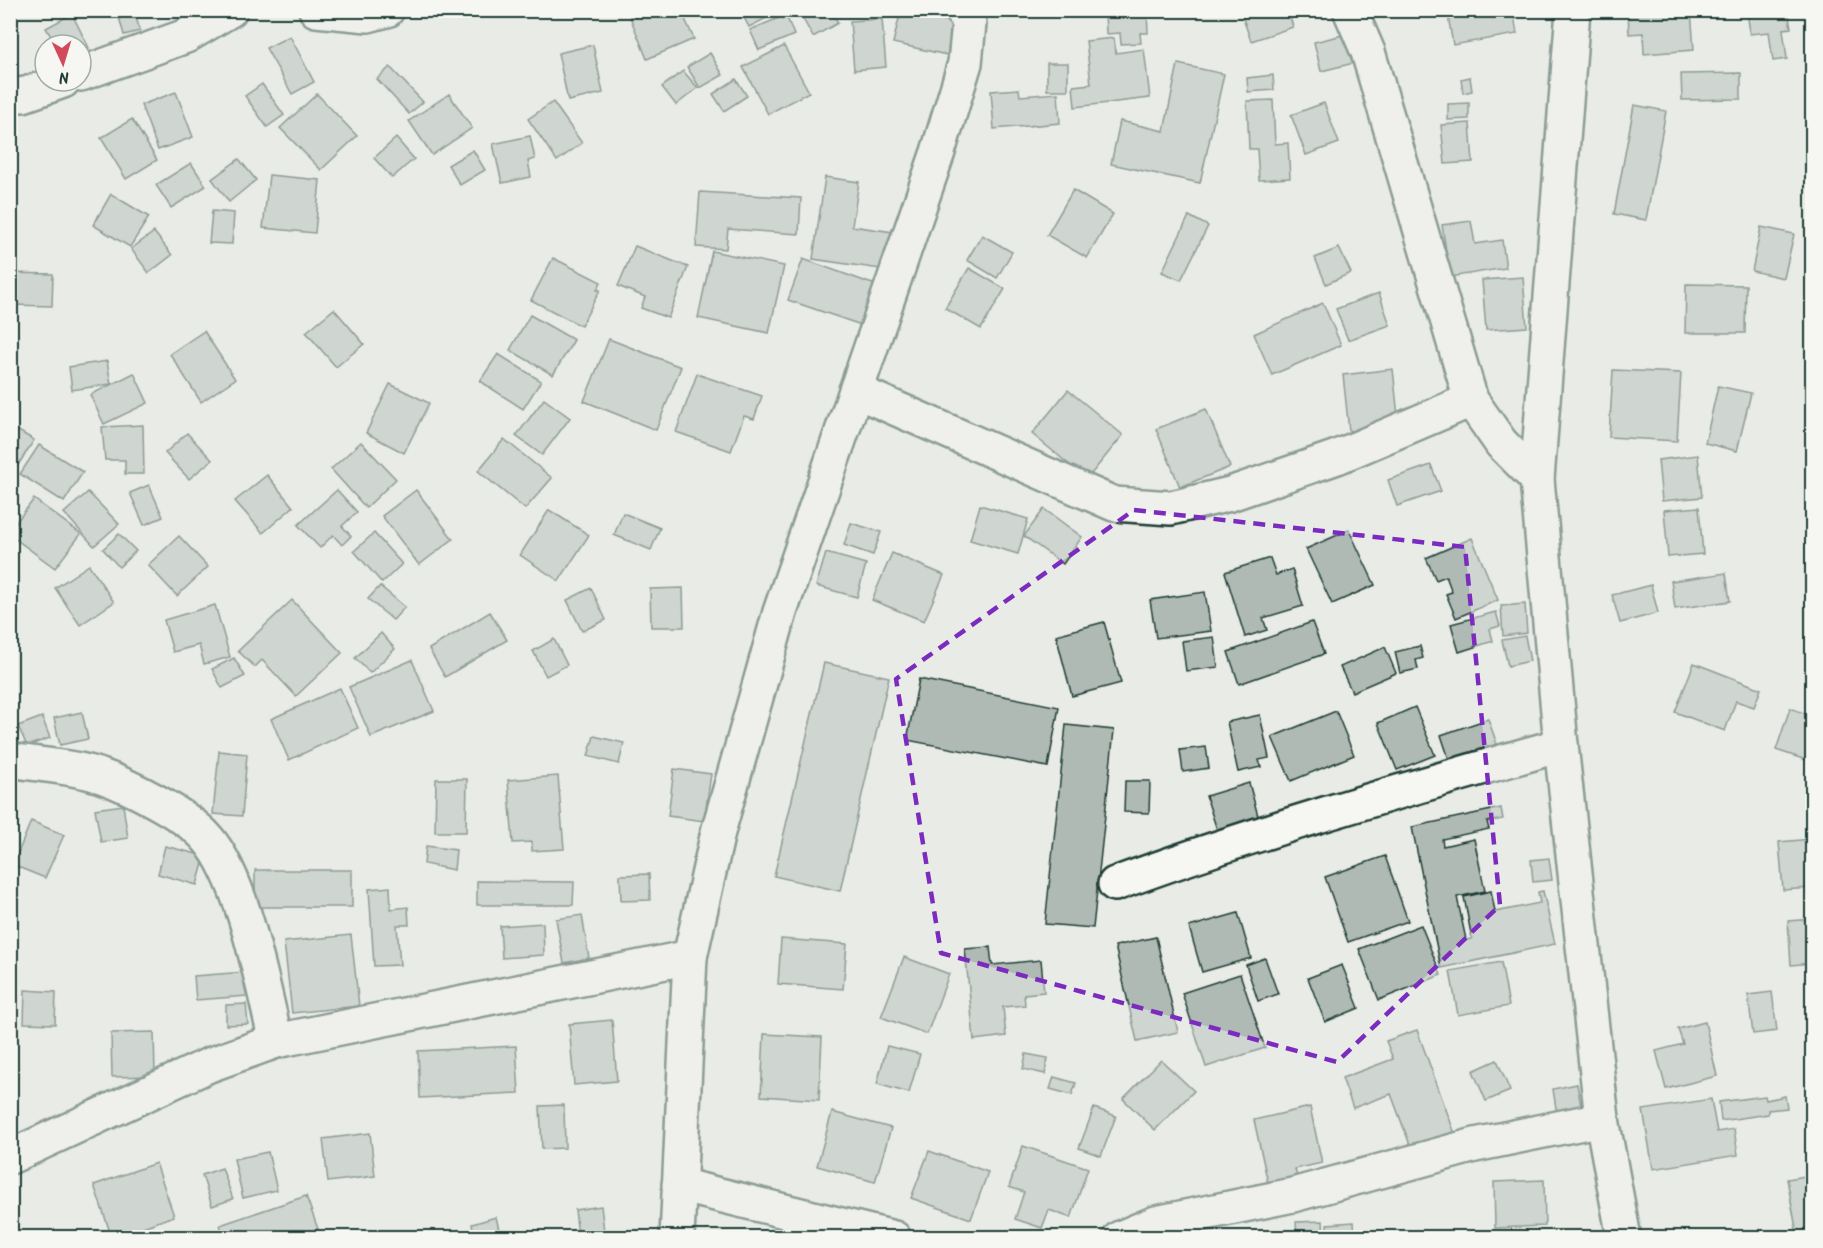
<svg xmlns="http://www.w3.org/2000/svg" width="1823" height="1248" viewBox="0 0 1823 1248" font-family="Kalam,sans-serif">
<style>
.building{fill:#b0bab5;stroke:#1f3d34;stroke-width:1.5}
.lines{fill:none;stroke-linecap:round;stroke-linejoin:round}
.minor-casing{stroke:#1f3d34;stroke-width:38}
.minor{stroke:#f6f6f2;stroke-width:33}
.marked{fill:none;stroke:#7b2cbf;stroke-width:4.5;stroke-dasharray:12 8;stroke-linejoin:round}
</style>
<rect width="100%" height="100%" fill="#e9ebe7"/>
<filter id="ink" filterUnits="userSpaceOnUse"><feTurbulence type="fractalNoise" baseFrequency=".0167" numOctaves="2"/><feDisplacementMap in="SourceGraphic" scale="12" xChannelSelector="R" yChannelSelector="G"/><feConvolveMatrix kernelMatrix="1 2 1 2 8 2 1 2 1" color-interpolation-filters="sRGB"/></filter>
<g filter="url(#ink)">
<g class="building">
<polygon points="117,10 134,10 140,31 124,35"/>
<polygon points="157,10 194,10 194,12 158,15"/>
<polygon points="645,10 681,10 694,39 647,59 630,17"/>
<polygon points="740,10 782,10 749,27"/>
<polygon points="798,10 831,10 838,23 813,37"/>
<polygon points="901,10 955,22 947,55 893,43"/>
<polygon points="1105,10 1147,10 1148,33 1140,33 1141,43 1121,44 1120,33 1106,34"/>
<polygon points="1240,10 1288,10 1293,27 1251,41"/>
<polygon points="1447,10 1513,10 1517,34 1453,45"/>
<polygon points="1628,10 1691,10 1694,50 1644,54 1643,33 1629,34"/>
<polygon points="1747,10 1788,10 1791,28 1783,29 1787,59 1773,61 1769,32 1750,34"/>
<polygon points="72,14 89,48 81,52 81,45 56,45 46,28"/>
<polygon points="786,15 794,35 759,50 750,30"/>
<polygon points="882,19 886,67 854,70 850,21"/>
<polygon points="1347,34 1354,63 1321,71 1314,42"/>
<polygon points="290,36 314,82 292,94 266,48"/>
<polygon points="1114,38 1116,53 1144,49 1150,98 1075,107 1073,86 1091,84 1086,41"/>
<polygon points="593,45 603,93 568,101 558,53"/>
<polygon points="784,46 809,92 768,114 743,67"/>
<polygon points="710,53 723,75 700,88 687,67"/>
<rect x="1047" y="63" width="21" height="27"/>
<polygon points="1178,64 1224,74 1200,183 1111,164 1120,121 1164,131"/>
<polygon points="390,67 423,102 409,114 377,79"/>
<polygon points="683,71 698,88 676,105 662,87"/>
<polygon points="1741,73 1741,99 1682,100 1681,74"/>
<polygon points="1273,75 1274,90 1248,92 1247,78"/>
<polygon points="1470,77 1472,91 1463,93 1461,79"/>
<polygon points="736,79 747,96 724,111 713,94"/>
<polygon points="262,84 284,115 267,127 245,96"/>
<polygon points="1019,89 1020,96 1058,93 1060,123 994,129 991,91"/>
<polygon points="176,92 193,137 158,150 141,105"/>
<polygon points="317,94 357,136 321,170 280,128"/>
<polygon points="449,94 472,128 432,155 409,121"/>
<polygon points="1273,100 1275,144 1288,143 1290,178 1259,180 1257,149 1249,149 1247,101"/>
<polygon points="553,102 582,143 557,161 528,119"/>
<polygon points="1324,103 1339,143 1306,155 1291,115"/>
<polygon points="1469,103 1469,119 1448,120 1448,104"/>
<polygon points="1634,105 1666,111 1646,220 1614,214"/>
<polygon points="132,119 157,160 126,179 101,138"/>
<polygon points="1470,123 1473,162 1445,164 1441,125"/>
<polygon points="530,136 535,159 528,161 531,177 502,183 493,144"/>
<polygon points="396,138 414,159 392,178 374,158"/>
<polygon points="473,150 485,170 460,185 448,165"/>
<polygon points="10,158 13,158 17,183 10,184"/>
<polygon points="239,159 256,180 229,202 212,179"/>
<polygon points="191,163 206,186 171,208 156,185"/>
<polygon points="269,175 320,180 315,233 263,228"/>
<polygon points="825,177 859,182 852,226 893,232 887,270 813,259"/>
<polygon points="1073,190 1113,214 1087,258 1047,235"/>
<polygon points="700,192 801,198 799,234 728,229 726,249 696,247"/>
<polygon points="111,194 149,217 130,247 93,225"/>
<polygon points="212,211 234,213 232,244 209,243"/>
<polygon points="1189,216 1208,226 1181,280 1162,272"/>
<polygon points="1471,221 1475,244 1502,240 1506,268 1450,277 1442,225"/>
<polygon points="1761,227 1794,234 1784,278 1752,271"/>
<polygon points="154,232 172,255 149,273 131,249"/>
<polygon points="982,235 1012,252 997,278 967,260"/>
<polygon points="635,246 688,267 668,318 641,308 645,297 618,286"/>
<polygon points="1339,248 1351,273 1326,284 1315,258"/>
<polygon points="712,251 784,266 769,333 698,318"/>
<polygon points="553,258 601,282 597,290 600,290 581,326 531,300"/>
<polygon points="803,259 881,287 867,327 788,300"/>
<polygon points="969,268 1005,289 981,329 945,308"/>
<polygon points="10,273 53,274 52,306 10,305"/>
<polygon points="1523,277 1527,327 1486,330 1482,280"/>
<polygon points="1686,284 1746,285 1745,333 1685,333"/>
<polygon points="1379,293 1390,325 1348,340 1336,309"/>
<polygon points="1323,303 1341,345 1272,375 1254,334"/>
<polygon points="334,309 364,344 336,367 306,332"/>
<polygon points="530,315 574,340 553,375 510,350"/>
<polygon points="204,331 235,379 201,402 170,354"/>
<polygon points="609,339 681,367 656,430 584,401"/>
<polygon points="498,354 541,381 523,409 480,381"/>
<polygon points="107,361 111,384 72,390 69,367"/>
<polygon points="1393,369 1399,426 1349,431 1343,375"/>
<polygon points="1613,370 1681,373 1677,441 1609,437"/>
<polygon points="134,373 148,403 104,424 90,395"/>
<polygon points="697,374 762,396 754,419 744,416 731,451 676,432"/>
<polygon points="390,384 429,403 404,453 366,433"/>
<polygon points="1718,386 1751,393 1737,451 1705,443"/>
<polygon points="1068,390 1123,435 1087,479 1032,434"/>
<polygon points="544,399 570,418 542,455 516,436"/>
<polygon points="1206,409 1230,467 1180,487 1156,429"/>
<polygon points="143,425 144,474 125,474 125,460 105,460 102,427"/>
<polygon points="10,426 34,440 15,470 10,467"/>
<polygon points="187,433 212,460 189,479 165,453"/>
<polygon points="504,439 552,478 525,509 478,471"/>
<polygon points="361,442 396,479 366,508 331,469"/>
<polygon points="39,445 83,472 64,502 20,474"/>
<polygon points="1698,455 1702,497 1662,501 1658,460"/>
<polygon points="1431,465 1441,491 1397,506 1388,480"/>
<polygon points="267,475 293,507 263,533 235,501"/>
<polygon points="149,485 163,517 144,525 130,493"/>
<polygon points="337,490 357,512 342,526 351,536 342,545 333,535 320,548 298,525"/>
<polygon points="416,490 453,539 419,565 382,516"/>
<polygon points="88,492 119,524 94,546 64,513"/>
<polygon points="34,499 81,534 55,568 10,535 10,530"/>
<polygon points="980,505 1028,519 1018,554 970,540"/>
<polygon points="1699,507 1703,554 1668,557 1664,510"/>
<polygon points="1044,509 1082,537 1063,564 1024,536"/>
<polygon points="549,510 589,535 559,581 520,555"/>
<polygon points="623,513 660,528 651,550 614,535"/>
<polygon points="851,523 881,532 873,555 844,545"/>
<polygon points="1349,530 1375,585 1332,604 1306,549"/>
<polygon points="374,533 402,564 382,583 354,551"/>
<polygon points="119,534 136,551 119,567 103,549"/>
<polygon points="179,536 208,567 177,596 148,565"/>
<polygon points="1472,538 1498,600 1456,618 1446,594 1452,592 1446,576 1436,580 1426,558"/>
<polygon points="826,553 866,564 857,597 816,586"/>
<polygon points="892,553 944,575 924,621 872,600"/>
<polygon points="1270,558 1276,575 1292,569 1303,606 1263,618 1267,630 1245,637 1225,572"/>
<polygon points="89,565 114,602 80,625 55,588"/>
<polygon points="1726,573 1730,601 1675,609 1671,581"/>
<polygon points="1651,585 1658,613 1620,623 1612,595"/>
<polygon points="380,586 405,607 393,620 368,599"/>
<polygon points="591,588 606,620 582,631 567,600"/>
<polygon points="683,588 684,627 651,627 650,589"/>
<polygon points="1205,592 1211,631 1156,638 1150,600"/>
<polygon points="292,600 342,653 296,696 262,660 255,667 238,651"/>
<polygon points="1525,604 1527,633 1503,636 1501,606"/>
<polygon points="215,605 230,657 204,664 199,645 173,652 164,620"/>
<polygon points="490,612 507,640 445,677 429,649"/>
<polygon points="1496,612 1500,626 1490,629 1493,641 1459,652 1451,624"/>
<polygon points="1104,622 1121,683 1072,696 1056,635"/>
<polygon points="1312,622 1324,654 1239,684 1228,652"/>
<polygon points="381,633 395,649 370,673 355,658"/>
<polygon points="1525,636 1530,661 1508,666 1502,640"/>
<polygon points="1214,637 1218,667 1186,671 1182,641"/>
<polygon points="554,639 567,665 546,676 533,651"/>
<polygon points="1420,646 1423,658 1416,660 1418,669 1400,673 1395,652"/>
<polygon points="1385,647 1396,673 1352,692 1340,667"/>
<polygon points="234,658 245,676 222,688 212,669"/>
<polygon points="412,660 434,711 371,737 349,687"/>
<polygon points="824,663 889,677 840,891 774,876"/>
<polygon points="1694,663 1761,689 1754,707 1736,701 1725,731 1675,712"/>
<polygon points="919,679 1059,707 1048,767 907,740"/>
<polygon points="340,688 358,728 289,760 271,719"/>
<polygon points="1415,707 1435,755 1397,770 1378,723"/>
<polygon points="1790,708 1812,716 1812,762 1776,750"/>
<polygon points="1336,711 1354,755 1291,781 1272,737"/>
<polygon points="82,712 88,739 60,745 54,718"/>
<polygon points="1260,715 1269,758 1259,760 1261,767 1238,772 1227,722"/>
<polygon points="42,717 50,738 27,746 18,726"/>
<polygon points="1488,719 1497,744 1449,759 1441,735"/>
<polygon points="1066,725 1114,730 1093,928 1045,924"/>
<polygon points="594,736 624,743 619,764 588,756"/>
<polygon points="1206,747 1209,768 1183,772 1180,750"/>
<polygon points="219,751 247,754 242,816 213,814"/>
<polygon points="674,769 711,774 704,821 668,816"/>
<polygon points="558,776 564,849 532,851 532,842 513,843 508,780"/>
<polygon points="436,779 467,779 466,832 435,832"/>
<polygon points="1125,781 1150,781 1149,813 1124,812"/>
<polygon points="1249,783 1260,823 1219,836 1206,796"/>
<polygon points="123,805 128,838 101,842 95,809"/>
<polygon points="1501,808 1503,819 1487,822 1489,829 1442,839 1443,846 1474,839 1485,891 1457,897 1466,940 1472,939 1464,897 1491,891 1495,912 1540,903 1538,892 1543,891 1555,944 1441,968 1412,827"/>
<polygon points="31,821 64,835 45,878 13,865"/>
<polygon points="1812,839 1812,888 1783,890 1779,842"/>
<polygon points="165,846 205,856 197,885 158,874"/>
<polygon points="426,846 456,850 454,870 424,864"/>
<polygon points="1385,856 1408,921 1348,942 1325,877"/>
<polygon points="1549,858 1552,880 1533,882 1531,860"/>
<rect x="255" y="870" width="97" height="37"/>
<polygon points="649,874 650,900 621,901 620,875"/>
<polygon points="477,881 574,882 573,905 477,905"/>
<polygon points="390,887 391,909 408,907 409,925 397,925 400,965 374,966 369,889"/>
<polygon points="1238,913 1251,958 1202,972 1189,927"/>
<polygon points="582,915 589,958 564,963 556,919"/>
<polygon points="1812,919 1812,963 1791,965 1788,921"/>
<polygon points="543,923 544,955 502,958 500,926"/>
<polygon points="1421,925 1441,975 1379,1000 1359,949"/>
<polygon points="351,935 359,1006 292,1013 284,942"/>
<polygon points="1156,937 1178,1032 1137,1041 1115,946"/>
<polygon points="781,939 847,944 843,989 778,984"/>
<polygon points="990,947 992,965 1041,960 1044,992 1024,994 1025,1005 1003,1007 1006,1036 974,1040 965,949"/>
<polygon points="904,957 949,974 927,1034 881,1017"/>
<polygon points="1265,958 1278,994 1258,1001 1246,965"/>
<polygon points="1501,962 1509,1006 1458,1015 1450,971"/>
<polygon points="1342,965 1359,1008 1325,1022 1308,978"/>
<polygon points="245,972 247,996 196,1000 194,976"/>
<polygon points="1240,974 1265,1048 1206,1067 1182,993"/>
<polygon points="25,990 56,992 55,1024 24,1023"/>
<polygon points="1772,992 1777,1031 1753,1034 1748,995"/>
<polygon points="246,1004 248,1024 226,1025 226,1005"/>
<polygon points="612,1020 617,1081 574,1085 569,1024"/>
<polygon points="1705,1022 1717,1076 1666,1089 1656,1051 1683,1044 1678,1029"/>
<polygon points="1417,1030 1455,1134 1412,1150 1391,1094 1353,1108 1342,1078 1393,1059 1386,1041"/>
<polygon points="154,1032 155,1076 112,1077 111,1033"/>
<polygon points="764,1034 822,1037 819,1100 761,1096"/>
<polygon points="516,1046 519,1093 420,1098 418,1051"/>
<polygon points="887,1046 920,1054 909,1093 877,1084"/>
<polygon points="1026,1054 1048,1058 1045,1074 1023,1069"/>
<polygon points="1161,1060 1194,1091 1155,1130 1123,1099"/>
<polygon points="1497,1060 1510,1091 1486,1101 1473,1071"/>
<polygon points="1054,1077 1076,1083 1072,1095 1050,1089"/>
<polygon points="1577,1084 1582,1111 1557,1115 1553,1089"/>
<polygon points="1765,1096 1766,1100 1785,1096 1787,1108 1768,1110 1768,1114 1721,1121 1719,1102"/>
<polygon points="1711,1099 1717,1132 1734,1129 1738,1155 1653,1169 1643,1110"/>
<polygon points="564,1105 565,1148 542,1149 540,1106"/>
<polygon points="1310,1107 1322,1163 1295,1169 1297,1177 1268,1183 1254,1120"/>
<polygon points="1094,1108 1116,1116 1101,1156 1079,1148"/>
<polygon points="832,1112 891,1128 875,1182 817,1166"/>
<polygon points="370,1133 375,1176 328,1182 323,1139"/>
<polygon points="1023,1146 1088,1168 1071,1218 1049,1210 1042,1228 1015,1219 1024,1192 1009,1187"/>
<polygon points="929,1151 988,1172 971,1219 911,1198"/>
<polygon points="268,1152 277,1190 243,1198 234,1159"/>
<polygon points="156,1163 174,1216 112,1238 94,1185"/>
<polygon points="222,1168 233,1199 212,1206 202,1175"/>
<polygon points="1812,1175 1812,1238 1776,1238 1797,1234 1787,1179"/>
<polygon points="1544,1180 1545,1226 1495,1228 1494,1182"/>
<polygon points="306,1196 318,1229 291,1238 224,1238 220,1225"/>
<polygon points="601,1206 604,1231 578,1235 575,1210"/>
<polygon points="496,1217 501,1238 475,1238 472,1224"/>
<polygon points="1323,1221 1324,1238 1297,1238 1296,1222"/>
<polygon points="1354,1222 1355,1238 1328,1238 1327,1224"/>
</g>
<g class="lines">
<defs>
<g id="minor">
<polyline points="316,10 368,15 387,10"/>
<polyline points="1350,10 1368,52 1471,400 1501,443 1537,479"/>
<polyline points="1573,10 1537,479 1561,745 1602,1119 1624,1238"/>
<polyline points="81,74 186,36 230,10"/>
<polyline points="10,94 23,95 63,81"/>
<polyline points="856,391 1114,504 1171,508 1230,494 1337,457 1471,400"/>
<path d="M10,760C39,765 74,766 101,776C130,786 187,815 207,838C244,880 262,985 276,1041"/>
<path d="M1115,884C1261,830 1411,788 1561,745"/>
<polyline points="10,1157 209,1065 276,1041 690,957"/>
<polyline points="679,1185 894,1238"/>
<polyline points="677,1238 690,957 718,832 780,612 938,152 965,63 969,23 962,10"/>
<polyline points="1120,1238 1156,1223 1293,1195 1475,1145 1602,1119"/>
</g>
</defs>
<use href="#minor" class="minor-casing"/>
<use href="#minor" class="minor"/>
</g>
</g>
<path d="M0 0H1823V1248H0ZM1134,510L1465,547L1500,905L1337,1062L941,953L896,679Z" fill="#e9ebe7" fill-opacity=".55" fill-rule="evenodd"/>
<path class="marked" d="M1134,510L1465,547L1500,905L1337,1062L941,953L896,679Z"/>
<rect width="1823" height="1248" fill="none" stroke="#f6f6f2" stroke-width="36"/>
<rect x="18" y="18" width="1787" height="1212" fill="none" stroke="#1f3d34" stroke-width="2" filter="url(#ink)"/>
<g transform="translate(63 63) rotate(176)"><circle r="28" fill="#f6f6f2" stroke="#a0aca6" stroke-width="1.5"/>
<path d="M0-4.5L10 22L0 15L-10 22Z" fill="#d1495b"/>
<text y="-9" font-size="16" font-weight="bold" text-anchor="middle" fill="#1f3d34">N</text>
</g>
</svg>
